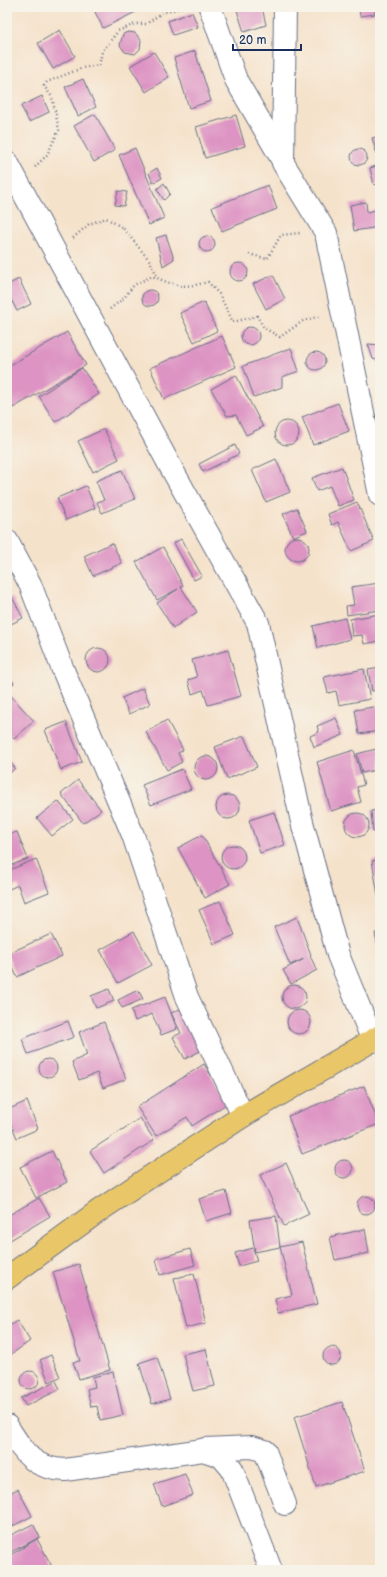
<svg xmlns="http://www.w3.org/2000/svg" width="387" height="1577" viewBox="0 0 387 1577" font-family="'Balsamiq Sans',sans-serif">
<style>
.building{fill:#dd93c3}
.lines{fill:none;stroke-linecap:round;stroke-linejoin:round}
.minor-casing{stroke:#676e84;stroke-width:24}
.major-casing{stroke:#676e84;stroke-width:24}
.path{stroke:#676e84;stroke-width:2.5;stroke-dasharray:1 3;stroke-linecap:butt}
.minor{stroke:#fff;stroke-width:22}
.major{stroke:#e9c769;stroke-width:22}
</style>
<rect width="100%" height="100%" fill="#f7f3e8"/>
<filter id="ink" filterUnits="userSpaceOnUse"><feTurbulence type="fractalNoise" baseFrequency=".025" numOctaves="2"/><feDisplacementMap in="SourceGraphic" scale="8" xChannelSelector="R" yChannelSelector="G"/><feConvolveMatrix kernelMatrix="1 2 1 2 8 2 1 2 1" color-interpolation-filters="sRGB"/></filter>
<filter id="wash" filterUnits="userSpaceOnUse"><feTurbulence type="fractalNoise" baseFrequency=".012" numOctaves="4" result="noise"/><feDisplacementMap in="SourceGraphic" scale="16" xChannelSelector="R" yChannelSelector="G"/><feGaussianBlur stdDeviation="0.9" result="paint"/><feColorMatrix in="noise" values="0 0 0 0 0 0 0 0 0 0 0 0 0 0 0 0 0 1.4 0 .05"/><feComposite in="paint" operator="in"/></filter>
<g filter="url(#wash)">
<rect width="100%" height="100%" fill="#f5e2cb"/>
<g id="blocks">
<g class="building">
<polygon points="105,7 146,7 103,28 95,12"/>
<polygon points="236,7 262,7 266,25 244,32"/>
<polygon points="359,7 374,7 375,14 360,16"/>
<polygon points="192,12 198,27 173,35 168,21"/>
<polygon points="60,30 75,56 53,69 38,43"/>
<polygon points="128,32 135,33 141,40 140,49 135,54 125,52 120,45 123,34"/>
<polygon points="195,51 211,101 189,108 174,58"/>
<polygon points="154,52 169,77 146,92 130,66"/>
<polygon points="83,79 96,107 78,116 65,87"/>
<polygon points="42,96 49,112 29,122 21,106"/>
<polygon points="95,114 115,150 94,162 74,126"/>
<polygon points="236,115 245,146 205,158 196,127"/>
<polygon points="380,136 380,164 372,138"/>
<polygon points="135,148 164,218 149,225 119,155"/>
<circle cx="359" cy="157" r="8"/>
<polygon points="380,165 380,183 374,185 370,168"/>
<polygon points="157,168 162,178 153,183 149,173"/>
<polygon points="164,183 170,194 164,200 157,189"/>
<polygon points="268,185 277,209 222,231 212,207"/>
<polygon points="118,191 127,192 124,206 115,205"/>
<polygon points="366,202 367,212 376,210 379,227 354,231 350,205"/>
<polygon points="166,235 174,259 163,266 156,238"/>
<circle cx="207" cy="244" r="8"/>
<circle cx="239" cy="272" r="9"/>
<polygon points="273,275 285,299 266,309 253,284"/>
<polygon points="19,279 31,304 17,311 7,292 7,285"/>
<circle cx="150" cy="298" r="8"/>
<polygon points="204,302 217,331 194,342 180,313"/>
<circle cx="250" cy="336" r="9"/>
<polygon points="67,332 86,365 13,408 7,398 7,367"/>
<polygon points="222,336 236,367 164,399 150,368"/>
<polygon points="368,344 380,345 380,361 373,359"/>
<polygon points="291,348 299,371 282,377 282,387 254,397 243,366"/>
<circle cx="316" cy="361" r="9"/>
<polygon points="82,368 99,394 55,422 39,396"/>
<polygon points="236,375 263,427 246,435 236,415 227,416 211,389"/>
<polygon points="338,403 349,431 313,445 302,417"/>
<polygon points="380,413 380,429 379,429 376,414"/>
<circle cx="287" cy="433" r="12"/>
<polygon points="104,429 119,459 93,472 78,441"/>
<polygon points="235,445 239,454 203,472 199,464"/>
<polygon points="276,459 290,492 266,502 252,470"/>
<polygon points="342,467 354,500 338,506 330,486 317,491 312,478"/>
<polygon points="122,470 135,499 102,513 97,502 104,500 96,481"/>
<polygon points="86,486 95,508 66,520 57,498"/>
<polygon points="357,502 374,541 351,551 338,522 332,525 328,514"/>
<polygon points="297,508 307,531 293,537 283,514"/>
<circle cx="297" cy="549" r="12"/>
<polygon points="181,539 202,576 194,580 174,543"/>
<polygon points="112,543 122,563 93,576 84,556"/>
<polygon points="163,547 183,586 181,587 197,612 173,628 157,603 178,589 157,600 136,562"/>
<polygon points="380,583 380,610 347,615 346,606 354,605 351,587"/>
<polygon points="12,597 23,618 7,626 7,599"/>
<polygon points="380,614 380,641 364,644 362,635 352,636 350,619"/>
<polygon points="345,618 350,639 318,648 313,626"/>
<circle cx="98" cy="660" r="12"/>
<polygon points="228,650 241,696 208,705 203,690 192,694 188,680 197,677 192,660"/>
<polygon points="380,668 380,690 372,691 368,670"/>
<polygon points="364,669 370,699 339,705 336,691 328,693 324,677"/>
<polygon points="7,676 14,683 7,690"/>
<polygon points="143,688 150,704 129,714 122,698"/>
<polygon points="11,696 34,721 14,739 7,731 7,700"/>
<polygon points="379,706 380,731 359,734 355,710"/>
<polygon points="336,718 343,735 314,747 310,736 319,732 317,726"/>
<polygon points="167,720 183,750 178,753 182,762 167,770 146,732"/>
<polygon points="66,722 82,762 61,770 45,730"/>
<polygon points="244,736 257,767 227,779 215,747"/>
<polygon points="380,748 380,769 362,773 357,754"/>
<polygon points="354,750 364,785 357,787 361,802 331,811 317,762"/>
<circle cx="206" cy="768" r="12"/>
<polygon points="7,759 15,768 7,776"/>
<polygon points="182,769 191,789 151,805 142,785"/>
<polygon points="78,780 101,810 83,823 61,794"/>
<circle cx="228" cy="807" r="12"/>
<polygon points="58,801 73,819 52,836 37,818"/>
<polygon points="380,810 380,831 373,832 371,811"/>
<polygon points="274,812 285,845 260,853 249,820"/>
<circle cx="357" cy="825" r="12"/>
<polygon points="17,832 28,859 9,866 7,861 7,835"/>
<polygon points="202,835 230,884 205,898 178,848"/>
<circle cx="233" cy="857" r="12"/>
<polygon points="36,859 49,892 24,902 18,885 7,890 7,871"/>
<polygon points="380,859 380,901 379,901 372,861"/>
<polygon points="220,901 235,935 214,944 199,910"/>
<polygon points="297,917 311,955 310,956 317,970 291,984 283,970 304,959 290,965 274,927"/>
<polygon points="134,931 152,965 118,983 100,950"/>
<polygon points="380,932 380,951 379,951 375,933"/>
<polygon points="51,934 62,956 17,977 7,954"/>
<circle cx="294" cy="997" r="12"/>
<polygon points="109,989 114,1001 96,1008 91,996"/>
<polygon points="138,990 143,999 122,1008 118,1000"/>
<polygon points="165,997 171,1013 180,1009 202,1050 185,1059 173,1037 181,1033 171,1013 177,1029 161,1035 152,1014 135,1021 131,1010"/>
<circle cx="299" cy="1022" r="12"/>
<polygon points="68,1021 74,1037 28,1054 22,1039"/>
<polygon points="104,1022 126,1079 103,1088 97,1073 79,1080 72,1062 87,1055 79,1032"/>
<circle cx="48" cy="1068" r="9"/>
<polygon points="204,1064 228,1103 192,1126 187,1117 156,1136 137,1107"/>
<polygon points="364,1086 379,1124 302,1154 288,1116"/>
<polygon points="27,1101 38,1129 17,1138 7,1115 7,1110"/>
<polygon points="140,1118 154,1140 104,1173 90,1151"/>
<polygon points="52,1151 67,1182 36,1198 20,1167"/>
<circle cx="344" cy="1169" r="9"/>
<polygon points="286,1163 309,1214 284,1226 260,1175"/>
<polygon points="226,1191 232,1213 206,1221 199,1199"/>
<circle cx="366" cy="1205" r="9"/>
<polygon points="39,1198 50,1216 7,1242 7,1216"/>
<polygon points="276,1216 280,1247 302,1242 317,1304 278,1313 275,1299 292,1295 280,1247 255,1252 250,1220"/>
<polygon points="365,1229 369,1253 335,1260 330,1237"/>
<polygon points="253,1248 257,1261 239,1266 235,1253"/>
<polygon points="190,1249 195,1265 160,1275 156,1259"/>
<polygon points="79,1264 110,1370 79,1379 73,1362 80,1361 53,1272"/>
<polygon points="194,1274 206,1323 186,1328 174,1278"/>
<polygon points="17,1320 30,1341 7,1357 7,1326"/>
<circle cx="332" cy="1356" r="9"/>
<polygon points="206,1349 215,1386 193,1391 183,1354"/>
<polygon points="51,1355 60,1377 49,1382 40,1360"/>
<polygon points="157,1357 170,1399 152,1404 139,1363"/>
<circle cx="30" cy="1380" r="9"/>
<polygon points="113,1372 123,1415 100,1420 97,1406 91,1407 87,1389 95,1387 93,1377"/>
<polygon points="56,1381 60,1389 26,1406 21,1398"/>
<polygon points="342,1402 365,1471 316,1487 294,1417"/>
<polygon points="185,1474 193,1495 162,1506 154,1484"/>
<polygon points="18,1489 32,1516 9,1528 7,1523 7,1494"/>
<polygon points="33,1524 40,1537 7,1554 7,1537"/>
<polygon points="37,1539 54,1570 7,1570 7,1557"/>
</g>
</g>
</g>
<g filter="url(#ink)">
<use href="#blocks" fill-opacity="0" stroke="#676e84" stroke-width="1"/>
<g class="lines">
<defs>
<g id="minor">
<polyline points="210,7 236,80 283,161"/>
<polyline points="285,7 283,163 326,233 380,495"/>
<polyline points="7,162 169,464 258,623 302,822 338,955 373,1041"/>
<polyline points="7,541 30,584 63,670 133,835 187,997 243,1116"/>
<path d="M7,1426C24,1452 31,1468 65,1470L203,1450L221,1456L232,1469L271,1570"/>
<polyline points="205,1449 252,1447 265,1451 285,1504"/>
</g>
<polyline id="major" points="7,1278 100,1210 145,1180 243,1116 380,1036"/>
</defs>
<use href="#minor" class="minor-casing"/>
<use href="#major" class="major-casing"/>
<g class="path">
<polyline points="35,167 47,155 59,130 52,97 44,86 47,82 82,68 99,65 102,52 118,31 135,24 146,24 162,13 184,7"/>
<polyline points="73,238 89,224 106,218 123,228 150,261 158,278"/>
<polyline points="249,254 267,259 281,235 300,233"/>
<path d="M110,309L124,298L134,285L152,276C176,286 182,289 208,282L219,294L233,322L257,316L264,328L280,337L303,321L320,316"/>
</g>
<use href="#minor" class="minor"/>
<use href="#major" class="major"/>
</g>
</g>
<rect width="387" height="1577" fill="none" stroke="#f7f3e8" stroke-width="24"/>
<path d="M233 44v6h68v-6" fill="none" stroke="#1b2f5e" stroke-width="2"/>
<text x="239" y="44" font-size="12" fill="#1b2f5e" stroke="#f7f3e8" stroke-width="3" paint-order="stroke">20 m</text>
</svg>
